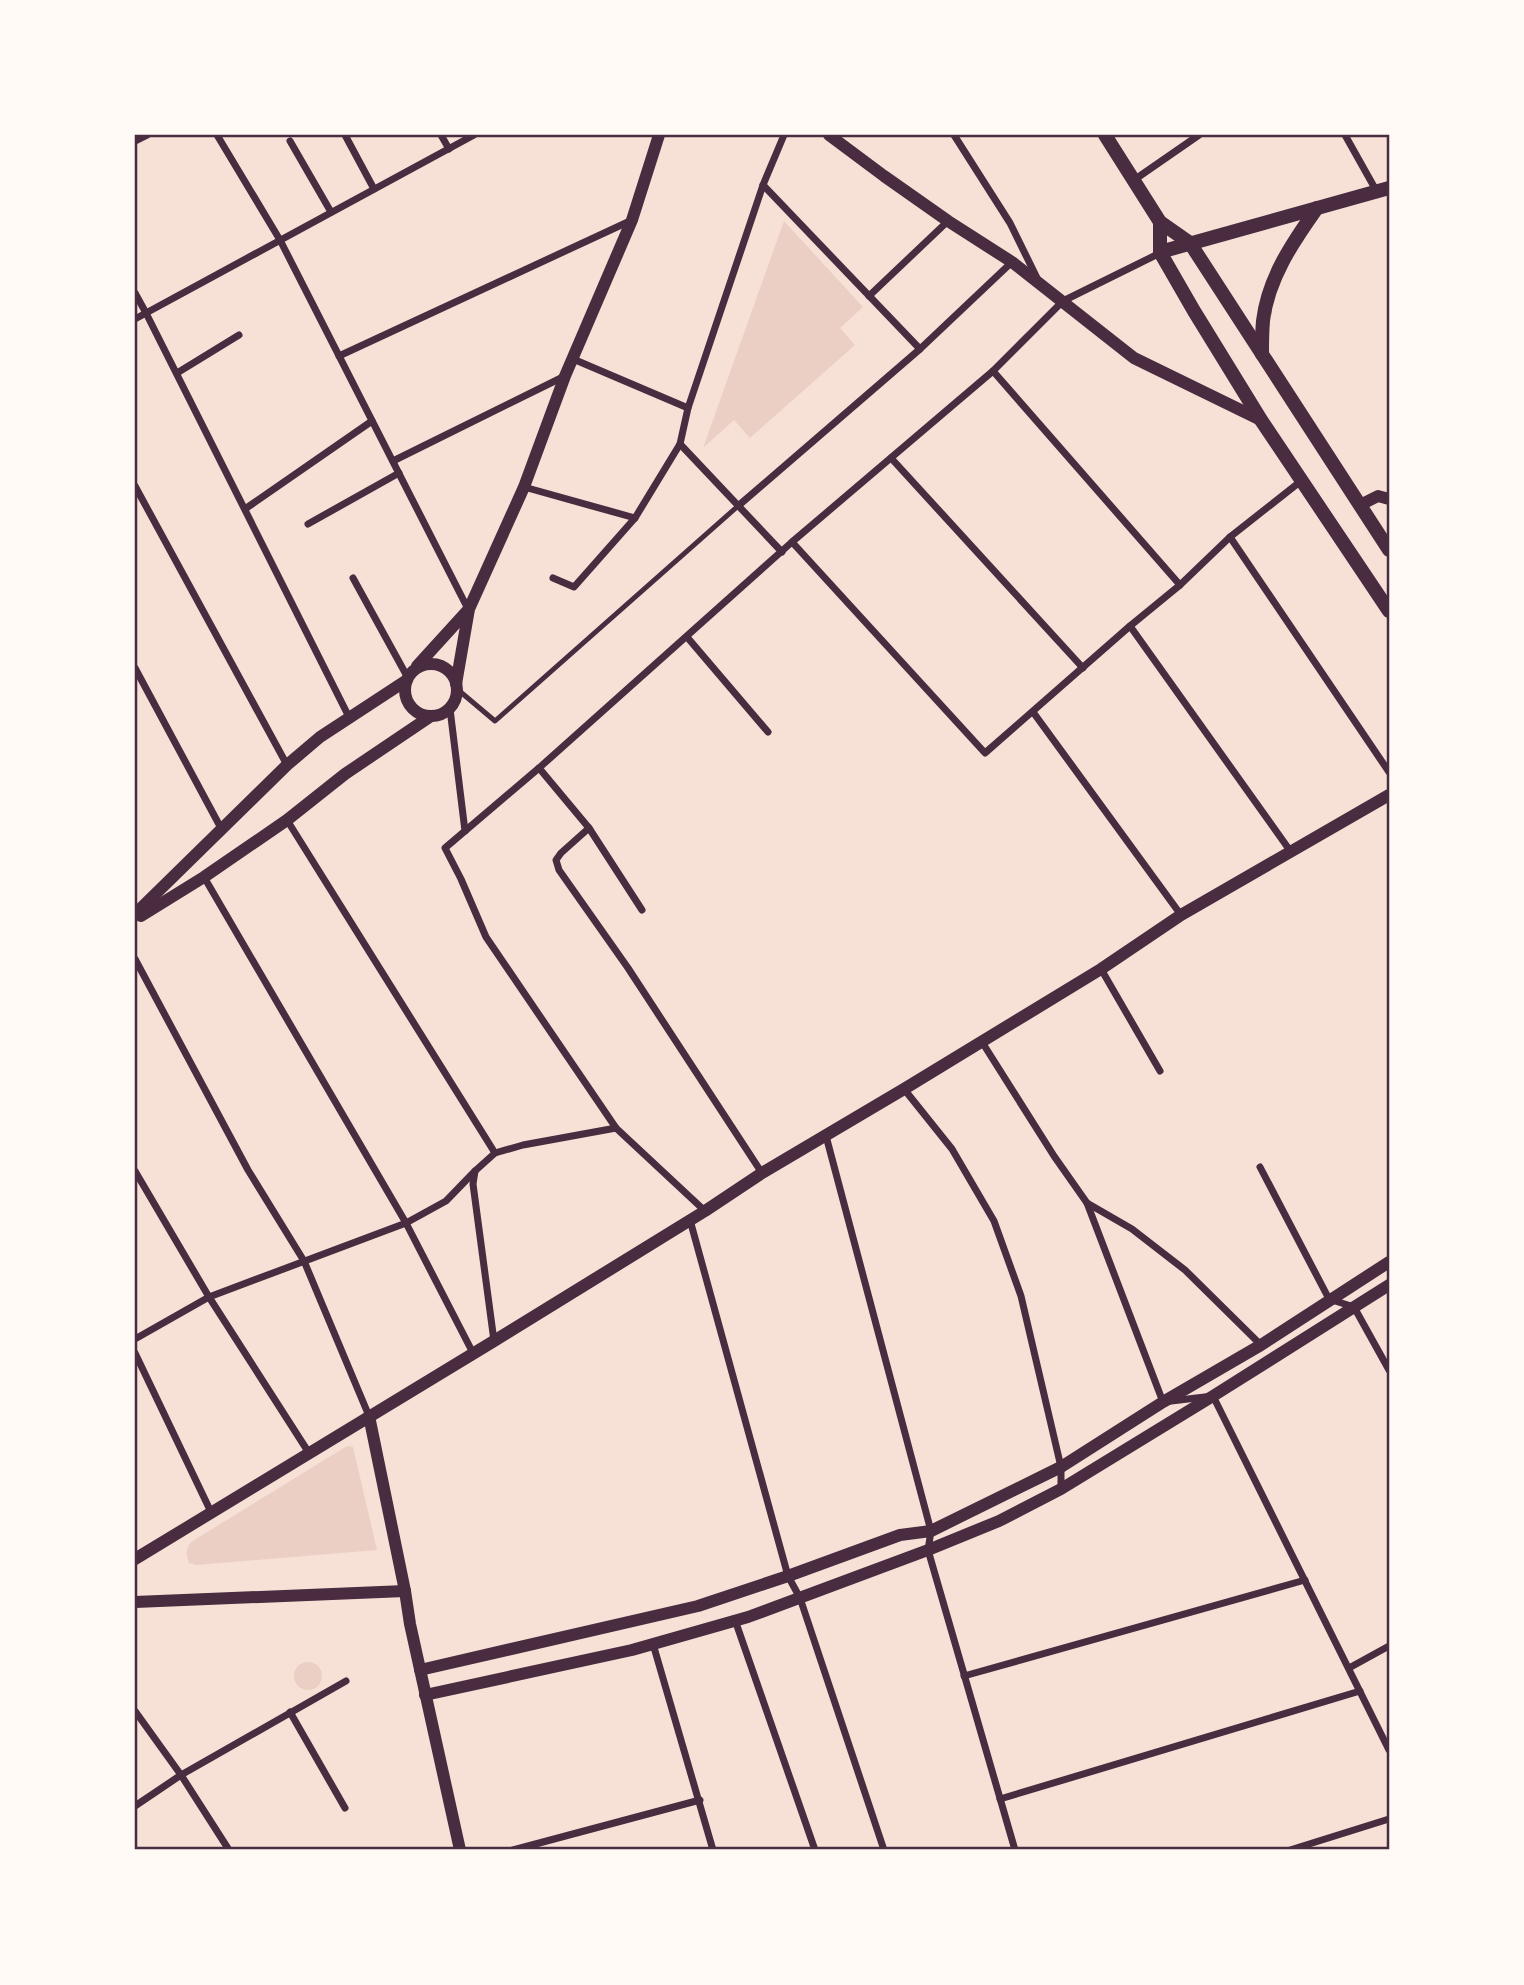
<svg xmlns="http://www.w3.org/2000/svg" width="1524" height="1985" viewBox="0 0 1524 1985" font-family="Manrope,sans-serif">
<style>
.green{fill:#ebcfc5}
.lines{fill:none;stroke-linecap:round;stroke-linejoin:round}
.service{stroke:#4a2c40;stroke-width:5}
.minor{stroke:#4a2c40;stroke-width:7}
.tertiary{stroke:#4a2c40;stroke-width:12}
.secondary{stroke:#4a2c40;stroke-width:14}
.neatline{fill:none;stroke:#4a2c40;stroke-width:2.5}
</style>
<rect width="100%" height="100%" fill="#f7e1d7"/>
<g class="green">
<polygon points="784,221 863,307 840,328 855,345 750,438 734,420 703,448"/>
<path d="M347,1446L353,1447L377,1550L196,1565L189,1563C186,1554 185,1550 191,1542Z"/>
<circle cx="308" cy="1676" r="14"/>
</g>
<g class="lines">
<polyline class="service" points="457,689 495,721 738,506"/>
<g class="minor">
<polyline points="217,135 280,240 468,609"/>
<polyline points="345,135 374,189"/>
<polyline points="441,135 449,149"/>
<polyline points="954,135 1010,223 1038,280"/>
<polyline points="1345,135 1377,192"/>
<polyline points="135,141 147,135"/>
<polyline points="290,141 331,212"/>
<polyline points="1134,180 1199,135"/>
<polyline points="763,185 920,349"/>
<polyline points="135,293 146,313 349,717"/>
<polyline points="869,296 948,221"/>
<polyline points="135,319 474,135"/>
<polyline points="339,356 630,221"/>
<polyline points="573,359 688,408"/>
<polyline points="993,371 1180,585"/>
<polyline points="177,373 239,335"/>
<polyline points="680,444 782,552"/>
<polyline points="891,458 1083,668"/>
<polyline points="393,461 565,376"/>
<polyline points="135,486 287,765"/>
<polyline points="524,487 635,518"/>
<polyline points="738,506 920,349 1012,262"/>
<polyline points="245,509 372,421"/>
<polyline points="308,524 399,473"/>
<polyline points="1230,537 1389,772"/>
<polyline points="792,542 985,753 1130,626 1180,585 1230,537 1301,481"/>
<polyline points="353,578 408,678"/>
<polyline points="553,578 574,587 635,518 680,444 688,408 763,185 784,135"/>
<polyline points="1130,626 1291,852"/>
<polyline points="687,637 768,732"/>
<polyline points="135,668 222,830"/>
<polyline points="450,709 465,831"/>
<polyline points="1033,712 1181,915"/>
<polyline points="539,768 589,828 642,910"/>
<polyline points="287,820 495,1153"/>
<polyline points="589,828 561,853 556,860 559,870 628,968 762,1173"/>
<polyline points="204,877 406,1223 473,1353"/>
<polyline points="135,959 248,1170 304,1261 369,1416"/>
<polyline points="1101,969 1160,1071"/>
<polyline points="982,1042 1054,1156 1087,1203 1163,1402 1213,1396 1389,1750"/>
<polyline points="904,1089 952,1149 994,1221 1021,1296 1061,1467 1061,1489"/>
<polyline points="616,1128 486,937 461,879 445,848 539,768 792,542 993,371 1063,301 1160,253"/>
<polyline points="826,1136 931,1531 928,1550 1015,1850"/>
<polyline points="1260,1167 1329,1299 1354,1307 1389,1370"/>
<polyline points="135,1171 209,1297 309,1453"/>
<polyline points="1087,1203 1132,1229 1185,1270 1261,1345"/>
<polyline points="690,1220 788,1576 800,1598 884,1850"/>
<polyline points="135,1339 209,1297 406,1223 446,1201 475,1171"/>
<polyline points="494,1341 473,1184 475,1171 495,1153 523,1145 616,1128 705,1211"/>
<polyline points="135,1353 211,1512"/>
<polyline points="735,1620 815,1850"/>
<polyline points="653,1644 713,1850"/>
<polyline points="1349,1668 1389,1646"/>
<polyline points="964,1676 1305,1580"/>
<polyline points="135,1711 181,1775 229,1850"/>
<polyline points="290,1712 345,1808"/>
<polyline points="1000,1799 1360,1691"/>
<polyline points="135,1806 181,1775 346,1681"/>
<polyline points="513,1850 700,1800"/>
<polyline points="1290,1850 1389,1819"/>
</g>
<g class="tertiary">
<polyline points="829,135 884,176 948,221 1012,262 1134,358 1261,420"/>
<polyline points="1360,505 1378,496 1389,499"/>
<circle cx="431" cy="690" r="26"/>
<polyline points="417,666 468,610"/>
<polyline points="456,684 469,609 524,487 565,376 632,220 659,135"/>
<polyline points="135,914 287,765 320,737 407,680"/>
<polyline points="141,916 204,877 287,820 345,774 431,716"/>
<polyline points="369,1416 405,1591 410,1624 460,1850"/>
<polyline points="135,1559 494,1341 705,1211 762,1173 904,1089 1101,969 1181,915 1389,795"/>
<polyline points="135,1602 405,1591"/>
<polyline points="420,1670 698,1606 788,1576 900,1535 931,1531 1061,1467 1163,1402 1261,1345 1389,1262"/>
<polyline points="425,1695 632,1650 748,1617 928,1550 999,1521 1061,1489 1213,1396 1389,1285"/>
</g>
<g class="secondary">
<polyline points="1105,135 1160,222 1190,243 1389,550"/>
<polyline points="1160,222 1160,252 1194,311 1261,420 1389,611"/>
<polyline points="1160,252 1389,188"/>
<path d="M1262,354C1262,343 1262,332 1263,321C1268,278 1293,242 1317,208"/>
</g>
</g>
<rect width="1524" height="1985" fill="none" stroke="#fffaf5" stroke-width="273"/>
<rect x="136" y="136" width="1252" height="1712" class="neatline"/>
</svg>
